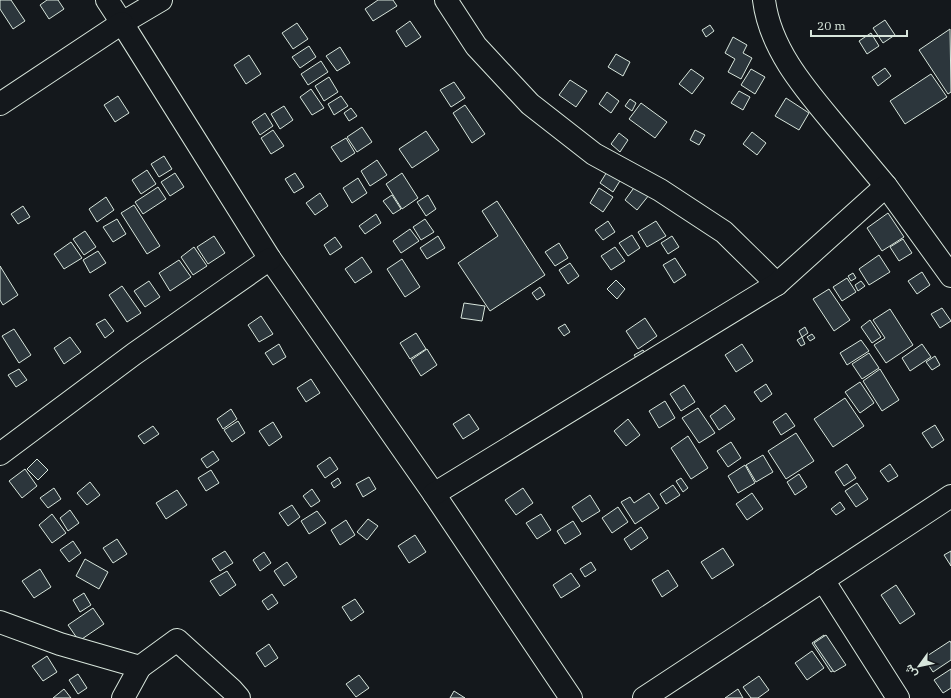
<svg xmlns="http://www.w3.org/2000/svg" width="951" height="698" viewBox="0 0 951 698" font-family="'IBM Plex Serif',Vazirmatn,serif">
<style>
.building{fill:#2c363c;stroke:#d8e6dc}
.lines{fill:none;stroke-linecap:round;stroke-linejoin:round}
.minor-casing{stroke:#d8e6dc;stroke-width:24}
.minor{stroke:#14181c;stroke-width:22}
</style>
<rect width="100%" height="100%" fill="#14181c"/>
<g class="building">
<polygon points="0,0 11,0 25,21 13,29 0,9"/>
<polygon points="47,0 58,0 64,9 49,19 40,5"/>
<polygon points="378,0 393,0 397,6 373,21 365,9"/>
<polygon points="885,20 895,35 883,43 873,28"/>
<polygon points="410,21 421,37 406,47 396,31"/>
<polygon points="297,23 308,39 293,49 282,33"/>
<polygon points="710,25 714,31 706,37 702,30"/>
<polygon points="950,29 951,92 948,94 919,50"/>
<polygon points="871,33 879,46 867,54 859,41"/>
<polygon points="733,37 747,45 743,53 752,58 741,79 728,72 735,59 725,53"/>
<polygon points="309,46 316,57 300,68 292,57"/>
<polygon points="340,47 350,63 337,71 326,56"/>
<polygon points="616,54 630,62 623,76 608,67"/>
<polygon points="249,55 261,74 246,84 234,65"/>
<polygon points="321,61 328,72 308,85 301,74"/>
<polygon points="885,68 891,76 878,86 872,77"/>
<polygon points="691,69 704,78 692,94 679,84"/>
<polygon points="751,69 765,77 755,94 741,85"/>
<polygon points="931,74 947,97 905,124 890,101"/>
<polygon points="329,77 338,92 324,101 315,86"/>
<polygon points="570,80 587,91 576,107 559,95"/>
<polygon points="454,82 465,98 451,107 440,90"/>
<polygon points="311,89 324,108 312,115 300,97"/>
<polygon points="739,91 750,97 743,110 731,103"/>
<polygon points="607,92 619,101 611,113 599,104"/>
<polygon points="118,96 129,113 115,122 104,105"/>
<polygon points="341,96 348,106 334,115 328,104"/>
<polygon points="786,98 809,113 799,130 775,116"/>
<polygon points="630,99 636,103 632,111 625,106"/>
<polygon points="641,103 667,122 655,138 629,119"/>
<polygon points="465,105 485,134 472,143 453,113"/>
<polygon points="284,106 293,120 280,129 271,114"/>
<polygon points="351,108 357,116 349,121 344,113"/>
<polygon points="265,113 273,126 260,135 252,122"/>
<polygon points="362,127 372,142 357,152 347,137"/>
<polygon points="273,130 284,146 271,154 261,138"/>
<polygon points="695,130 705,135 699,145 690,140"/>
<polygon points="426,131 439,150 412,168 399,149"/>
<polygon points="752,132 766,143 757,155 743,144"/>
<polygon points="619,133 628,140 620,152 611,144"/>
<polygon points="346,138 355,153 341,162 331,147"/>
<polygon points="164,156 172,169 159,177 151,164"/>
<polygon points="377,160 387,175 370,186 361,171"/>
<polygon points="610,167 623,176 613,192 600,183"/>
<polygon points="147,170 156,184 141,194 132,180"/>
<polygon points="175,173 184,187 170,196 161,182"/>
<polygon points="295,173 304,187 294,193 285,179"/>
<polygon points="402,173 418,198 402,209 386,184"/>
<polygon points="358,178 367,193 352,203 343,188"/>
<polygon points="636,185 649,195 637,210 625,200"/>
<polygon points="158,187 166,199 143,214 135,202"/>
<polygon points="599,188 613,197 603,212 590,203"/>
<polygon points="320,193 328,206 315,215 306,203"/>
<polygon points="392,195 401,209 393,214 383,201"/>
<polygon points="428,195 436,209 426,216 417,202"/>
<polygon points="106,197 114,210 97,222 89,209"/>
<polygon points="497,201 545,275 490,311 458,263 498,236 482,211"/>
<polygon points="134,205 160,246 147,254 121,213"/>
<polygon points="23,206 30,217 18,224 11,214"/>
<polygon points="888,213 904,237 882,251 867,228"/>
<polygon points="376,214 381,223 365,234 359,226"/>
<polygon points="117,219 126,234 113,242 103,227"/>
<polygon points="425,219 434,232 421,240 413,227"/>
<polygon points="608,221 615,232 603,240 595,230"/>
<polygon points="656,221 666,236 647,247 638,232"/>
<polygon points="410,229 419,241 401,253 393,241"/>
<polygon points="85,231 96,247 84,255 73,239"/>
<polygon points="632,235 640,248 628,256 619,243"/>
<polygon points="214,236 225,253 208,264 197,247"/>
<polygon points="438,236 445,248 427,259 420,248"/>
<polygon points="672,236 679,247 668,254 661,243"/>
<polygon points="335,237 342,247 330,255 324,245"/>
<polygon points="903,239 912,253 899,261 890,247"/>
<polygon points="71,242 82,258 64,269 54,254"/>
<polygon points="559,243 568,258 555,266 545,252"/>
<polygon points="194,247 207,266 193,275 181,257"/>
<polygon points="615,247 625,261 611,270 601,256"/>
<polygon points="98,251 106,263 90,273 83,260"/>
<polygon points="879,255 890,272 869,285 859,269"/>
<polygon points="362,257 372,272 355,283 345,269"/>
<polygon points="675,258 686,275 674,283 663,265"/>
<polygon points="402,259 420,287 405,297 387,269"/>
<polygon points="179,260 191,277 170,291 159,273"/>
<polygon points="570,263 579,276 568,284 559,270"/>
<polygon points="0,266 18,295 3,305 0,300"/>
<polygon points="922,272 930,285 917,294 908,281"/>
<polygon points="853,273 856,278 851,281 848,276"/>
<polygon points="847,278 856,292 842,301 833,287"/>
<polygon points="616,280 625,289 617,299 607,289"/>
<polygon points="149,281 160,297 145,307 134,291"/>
<polygon points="861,281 865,286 858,291 855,285"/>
<polygon points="122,286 141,313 127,322 109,295"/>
<polygon points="540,287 545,295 537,300 532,293"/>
<polygon points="829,289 850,320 834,331 813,299"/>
<polygon points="464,303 485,306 482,321 461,318"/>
<polygon points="942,308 951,321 940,328 931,314"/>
<polygon points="890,309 913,345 886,363 874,345 885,338 873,320"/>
<polygon points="261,316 273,334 259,342 248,325"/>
<polygon points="645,318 657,336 638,349 626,331"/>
<polygon points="105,319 114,331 105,338 96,324"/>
<polygon points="870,320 881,337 872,343 861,327"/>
<polygon points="565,324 570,332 564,336 558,328"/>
<polygon points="805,327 808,333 802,337 799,331"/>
<polygon points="14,329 31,355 19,363 2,336"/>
<polygon points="416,333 426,349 410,359 400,343"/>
<polygon points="812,334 815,338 810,341 807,337"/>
<polygon points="70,337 81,352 64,364 54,348"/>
<polygon points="802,337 805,344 801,346 797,340"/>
<polygon points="861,340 869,351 847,365 840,353"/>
<polygon points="279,344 286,357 273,365 265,353"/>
<polygon points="742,344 753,361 736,372 725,355"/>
<polygon points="922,344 931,357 910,371 902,358"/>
<polygon points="427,349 437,365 421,376 411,360"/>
<polygon points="643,350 648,357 639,362 634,355"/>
<polygon points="869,353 879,368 862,379 852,364"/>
<polygon points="935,356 940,365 932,370 926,362"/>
<polygon points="19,369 27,380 16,387 8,375"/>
<polygon points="880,369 899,400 882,411 863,381"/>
<polygon points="311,379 320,393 306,402 297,388"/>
<polygon points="860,382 874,403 860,413 845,392"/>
<polygon points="766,384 772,394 761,402 754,392"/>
<polygon points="684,385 695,402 681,411 670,394"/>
<polygon points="845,398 864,426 833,447 814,419"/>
<polygon points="665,401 675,418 659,428 649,411"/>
<polygon points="725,405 735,419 719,430 710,416"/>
<polygon points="698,408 715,433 699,443 682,418"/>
<polygon points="231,409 237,419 223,429 217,419"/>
<polygon points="786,413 795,426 781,435 773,422"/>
<polygon points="469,414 479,429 463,439 453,424"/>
<polygon points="628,419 640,435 626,446 614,431"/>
<polygon points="238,421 245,433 232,442 224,430"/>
<polygon points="273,422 282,437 269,446 259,431"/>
<polygon points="935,425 944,440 932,448 922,433"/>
<polygon points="153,426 159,434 144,444 138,436"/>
<polygon points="796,433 814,461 786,479 768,451"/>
<polygon points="688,436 708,468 691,479 671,448"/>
<polygon points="731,442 741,458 728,467 717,451"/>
<polygon points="213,451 219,460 207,468 201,459"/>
<polygon points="763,455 773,472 756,482 746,465"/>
<polygon points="330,457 338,469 325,478 317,466"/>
<polygon points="37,459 48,470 38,480 27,469"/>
<polygon points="847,464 856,478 844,486 835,472"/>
<polygon points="890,464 898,476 888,482 880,471"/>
<polygon points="745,465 755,483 738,493 728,476"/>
<polygon points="25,469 37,486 22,498 9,481"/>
<polygon points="211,470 219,483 206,491 198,478"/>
<polygon points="799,474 807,487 795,495 787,482"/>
<polygon points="369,477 376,489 363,497 356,484"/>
<polygon points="338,478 341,483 334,488 331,483"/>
<polygon points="681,478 688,488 683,492 676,481"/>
<polygon points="90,482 100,495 87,505 77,493"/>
<polygon points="857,483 868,499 856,507 845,491"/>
<polygon points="673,485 680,495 666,504 660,494"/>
<polygon points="54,488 61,499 48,508 40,498"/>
<polygon points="523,488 533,503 516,515 505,500"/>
<polygon points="312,489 320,501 311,507 303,496"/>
<polygon points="177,490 187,505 166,519 156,503"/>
<polygon points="649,493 659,508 635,524 621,502 630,497 634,503"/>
<polygon points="752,493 763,509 747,520 736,504"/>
<polygon points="590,495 600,511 582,522 572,507"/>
<polygon points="840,502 845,509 836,515 831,509"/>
<polygon points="292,505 300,517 288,526 279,513"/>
<polygon points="618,507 628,522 612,533 602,518"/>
<polygon points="70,510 79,523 68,531 60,518"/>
<polygon points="317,511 326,523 309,534 301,521"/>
<polygon points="52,514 66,533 52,543 39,525"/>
<polygon points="541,514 551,530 537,539 526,523"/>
<polygon points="368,519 378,526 367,540 357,532"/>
<polygon points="346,520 355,535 340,545 331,530"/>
<polygon points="573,521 581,534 565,544 557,531"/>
<polygon points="641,527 648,538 631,550 624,539"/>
<polygon points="415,535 426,552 409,563 398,546"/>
<polygon points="117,539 127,554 113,563 103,548"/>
<polygon points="73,541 81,553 69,562 60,550"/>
<polygon points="723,548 734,565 712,579 701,562"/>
<polygon points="225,551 233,563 220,571 212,559"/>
<polygon points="951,551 951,566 944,555"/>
<polygon points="264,552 271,563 260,571 253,560"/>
<polygon points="85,559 108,572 99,589 76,576"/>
<polygon points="287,562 297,577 284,586 274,571"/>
<polygon points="591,562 596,570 585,577 580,569"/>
<polygon points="40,569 51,587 34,598 22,581"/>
<polygon points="668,570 678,586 662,597 652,580"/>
<polygon points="227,571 236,585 220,596 210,581"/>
<polygon points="571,573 580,586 561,598 553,585"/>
<polygon points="896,585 915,614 900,624 881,595"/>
<polygon points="84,593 91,605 80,612 73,600"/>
<polygon points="272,594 278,603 268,610 262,601"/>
<polygon points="355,599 364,612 351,621 342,607"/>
<polygon points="93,608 104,624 79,641 68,625"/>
<polygon points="824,635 843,665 831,672 812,643"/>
<polygon points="826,635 846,665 834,672 814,643"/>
<polygon points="950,641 951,643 951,660 933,672 924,658"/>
<polygon points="269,644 278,658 265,667 256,653"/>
<polygon points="812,651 824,668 807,680 795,663"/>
<polygon points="47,656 57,672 43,681 32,666"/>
<polygon points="951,669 951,688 943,693 934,680"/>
<polygon points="78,674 87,688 78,694 69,680"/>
<polygon points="359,675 369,688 356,697 346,684"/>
<polygon points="759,676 769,690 758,698 751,698 743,687"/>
<polygon points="64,689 71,698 53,698"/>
<polygon points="738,689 743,698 725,698"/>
<polygon points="454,691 465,698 450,698"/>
</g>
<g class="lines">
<defs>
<g id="minor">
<polyline points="107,0 122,23 161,0"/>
<polyline points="446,0 476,46 530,104 594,154 660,190 724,232 777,284"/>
<path d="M764,0C770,49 805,89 835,125C852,145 869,166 886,186"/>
<polyline points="0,104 122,23 270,259 434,494 571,698"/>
<polyline points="0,454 134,354 270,259"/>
<polyline points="434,494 777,284 886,186 951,276"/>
<polyline points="823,580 898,698"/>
<polyline points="0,622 60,644 140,667 177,640 232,690 239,698"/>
<polyline points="123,698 140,667"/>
<polyline points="644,698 951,496"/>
</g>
</defs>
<use href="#minor" class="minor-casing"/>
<use href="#minor" class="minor"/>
</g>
<g transform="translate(919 666) rotate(237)" stroke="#14181c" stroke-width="3" paint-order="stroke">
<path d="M0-3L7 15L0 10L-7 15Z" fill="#d8e6dc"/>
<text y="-6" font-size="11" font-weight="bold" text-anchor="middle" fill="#d8e6dc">ش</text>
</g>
<path d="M811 30v6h96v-6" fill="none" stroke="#d8e6dc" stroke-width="2"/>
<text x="817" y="30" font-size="12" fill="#d8e6dc" stroke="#14181c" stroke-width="3" paint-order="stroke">20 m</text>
</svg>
